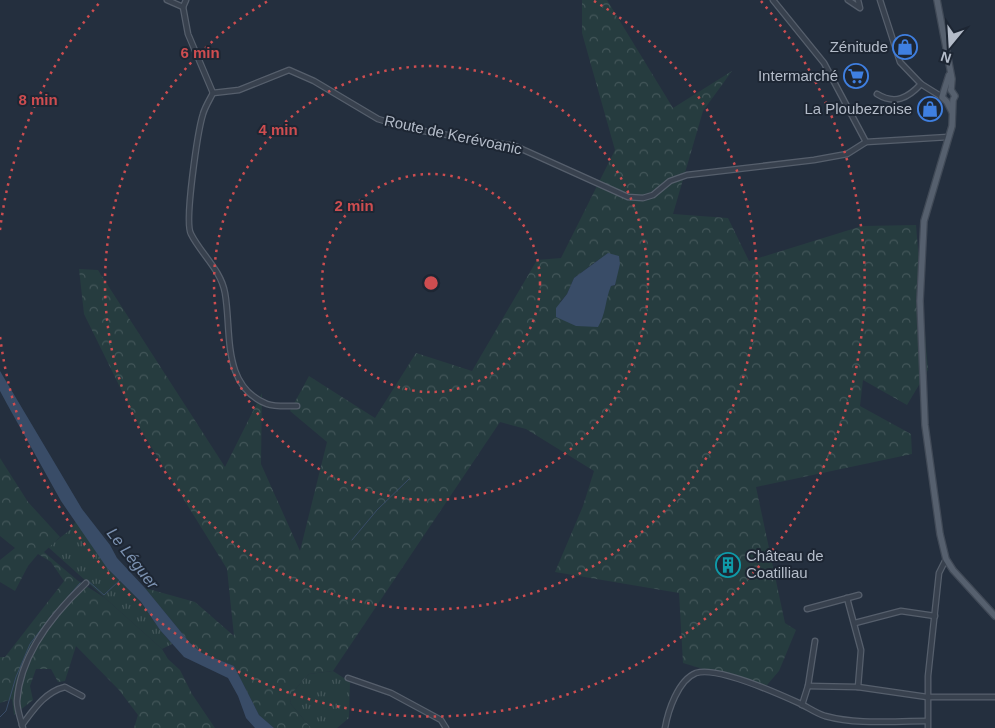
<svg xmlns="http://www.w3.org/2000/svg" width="995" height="728" viewBox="0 0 995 728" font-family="Arial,sans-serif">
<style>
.grass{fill:url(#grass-tufts)}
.forest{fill:url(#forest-crowns);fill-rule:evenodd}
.water{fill:#394c67}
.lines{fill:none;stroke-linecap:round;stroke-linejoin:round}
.stream{stroke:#394c67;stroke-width:1}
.minor-casing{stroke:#565f6c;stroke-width:7}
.major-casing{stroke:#414a57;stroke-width:8}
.minor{stroke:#38414e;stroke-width:4.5}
.major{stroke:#56606e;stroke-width:5.5}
.ring{fill:none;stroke:#ce4d50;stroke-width:2.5;stroke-dasharray:2.5 5}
.labels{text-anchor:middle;stroke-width:4;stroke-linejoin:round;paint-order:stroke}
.poi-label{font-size:15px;fill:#b4bcc9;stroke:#1d2633;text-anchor:end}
.street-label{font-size:15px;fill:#b4bcc9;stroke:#1d2633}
.water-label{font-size:16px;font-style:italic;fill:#7c92b1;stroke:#1d2633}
.centre{fill:#ce4d50;stroke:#1d2633;stroke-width:2.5}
.ring-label{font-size:15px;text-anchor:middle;font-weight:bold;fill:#ce4d50;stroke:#1d2633;stroke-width:4;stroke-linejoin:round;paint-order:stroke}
</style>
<defs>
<pattern id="grass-tufts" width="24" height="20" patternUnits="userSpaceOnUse" patternTransform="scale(1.25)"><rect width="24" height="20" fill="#263c3f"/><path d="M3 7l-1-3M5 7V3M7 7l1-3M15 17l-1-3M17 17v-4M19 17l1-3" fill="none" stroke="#435659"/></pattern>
<pattern id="forest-crowns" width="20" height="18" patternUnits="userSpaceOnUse" patternTransform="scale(1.25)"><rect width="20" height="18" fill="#263c3f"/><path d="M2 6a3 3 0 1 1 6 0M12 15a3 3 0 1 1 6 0" fill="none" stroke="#435659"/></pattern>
</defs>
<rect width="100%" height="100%" fill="#242f3e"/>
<g class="grass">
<polygon points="76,521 107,568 142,604 160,630 172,644 162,649 48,547 70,530"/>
<polygon points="333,671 350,682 349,718 337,728 311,728 290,703 292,693 309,674"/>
</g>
<g class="forest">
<path d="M582,0H607L673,108L732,71L703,111L673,214L728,218L749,261L862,226L916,225L928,370L907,405L863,380L860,406L911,434L912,454L756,487L785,623L796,630L779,671L767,685L753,684L683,663L679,593L555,572L583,506L594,471L526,429L500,422L333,671L309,674L292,693L290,703L311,728H274L259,715L234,666L202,653L190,643L145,588L195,602L234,636L227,569L142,432L84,314L79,269L98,270L225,467L262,393L261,464L300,551L327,442L290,411L309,376L375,418L416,353L472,371L537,260L561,258L615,150L582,33ZM598,260L616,285L611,286L608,292L560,302L567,294L574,278Z"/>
<polygon points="0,458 28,502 60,537 44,552 77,580 105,598 162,649 168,659 180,670 192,694 215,728 134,728 138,715 119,690 76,646 65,681 58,682 51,669 36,669 30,686 33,700 14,715 12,699 0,703 0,657 5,657 64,581 51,562 38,554 28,566 15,591 0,582 0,560 15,548 0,536"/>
</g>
<g class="water">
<path d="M608,253L619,256L620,264L615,285L611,286C605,300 606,314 598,327L576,326L556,317V308L567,294L574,278Z"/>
<polygon points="0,371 82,509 110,545 117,558 145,588 190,643 202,653 234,666 259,715 274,728 255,728 246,718 238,696 228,678 184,657 160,630 141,602 107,568 61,501 7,404 0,391"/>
</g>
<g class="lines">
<g class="stream">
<polyline points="352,540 377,510 409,479"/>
<polyline points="87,580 104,595 120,580"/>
<polyline points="0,717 6,711 16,677 30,644 52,615 80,583"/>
</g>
<defs>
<g id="minor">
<polyline points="167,0 183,7 188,34 213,93"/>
<polyline points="773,0 824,63 866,142"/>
<polyline points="848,0 860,8 858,0"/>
<polyline points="880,0 900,62 921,84 942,97"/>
<polyline points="183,7 186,0"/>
<polyline points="213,93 239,90 289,70 314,81 378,119 411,129 515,146 628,197 643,198 653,195 670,181 687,175 814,160 847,154 866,142 948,137"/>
<path d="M213,93C210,99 205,107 203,114C198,130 184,222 191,234C201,254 221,270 225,293C232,332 221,386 267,404C275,407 288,406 297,406"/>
<path d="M877,94C895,105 908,98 921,84"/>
<polyline points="847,598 861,650 858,687"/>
<polyline points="807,609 859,595"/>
<polyline points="855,623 901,611 935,616"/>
<polyline points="348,678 391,693 441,720 446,728"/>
<polyline points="808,686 858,687 927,697 995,697"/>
<polyline points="802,705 808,686 815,641"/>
<path d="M22,725C34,709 45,692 65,687L82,696"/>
<path d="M23,728C21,720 17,710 17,701C20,655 54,613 86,583"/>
<path d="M665,728C668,711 678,680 696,673C718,666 779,694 801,704C809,708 816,713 825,716C858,725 892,721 927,721"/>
<polyline points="928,728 928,676 939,573 946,559"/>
</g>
<g id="major">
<polyline points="937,0 952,79 951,90"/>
<polyline points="949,75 942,97 947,102 952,112"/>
<polyline points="951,90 955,96 953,100 952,126 924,221 920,301 925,425 940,534 946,559 953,570 995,616"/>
</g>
</defs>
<use href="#minor" class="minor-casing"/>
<use href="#major" class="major-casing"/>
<use href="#minor" class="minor"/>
<use href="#major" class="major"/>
</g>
<g class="ring">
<circle cx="431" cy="283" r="109"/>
<circle cx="431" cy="283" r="217"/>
<path d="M594 1A326 326 0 1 1 268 1"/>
<path d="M0 230A434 434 0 0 1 101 1M761 1A434 434 0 1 1 0 336"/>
</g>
<defs>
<symbol id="shop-ring" viewBox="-11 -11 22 22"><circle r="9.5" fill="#1d2633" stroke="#3f7fe0" stroke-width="1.5"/><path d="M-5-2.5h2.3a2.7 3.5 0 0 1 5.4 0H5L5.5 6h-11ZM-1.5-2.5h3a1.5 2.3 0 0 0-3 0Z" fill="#3f7fe0"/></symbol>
<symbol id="supermarket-ring" viewBox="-11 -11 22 22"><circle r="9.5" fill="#1d2633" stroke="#3f7fe0" stroke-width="1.5"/><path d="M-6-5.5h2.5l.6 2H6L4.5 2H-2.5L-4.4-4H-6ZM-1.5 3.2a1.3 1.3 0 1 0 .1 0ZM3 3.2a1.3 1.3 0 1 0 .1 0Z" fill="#3f7fe0"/></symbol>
<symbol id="building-ring" viewBox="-11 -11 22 22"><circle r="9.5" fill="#1d2633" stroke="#0f9aa8" stroke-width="1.5"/><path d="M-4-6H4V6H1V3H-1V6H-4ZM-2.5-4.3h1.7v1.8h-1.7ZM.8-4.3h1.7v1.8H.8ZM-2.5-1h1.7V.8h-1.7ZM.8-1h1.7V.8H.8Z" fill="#0f9aa8"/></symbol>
</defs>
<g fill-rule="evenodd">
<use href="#shop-ring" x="891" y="33" width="28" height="28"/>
<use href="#supermarket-ring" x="842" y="62" width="28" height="28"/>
<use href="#shop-ring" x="916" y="95" width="28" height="28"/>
<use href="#building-ring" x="714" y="551" width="28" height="28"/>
</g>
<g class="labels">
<g class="poi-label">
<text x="888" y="52">Zénitude</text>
<text x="838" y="81">Intermarché</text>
<text x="912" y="114">La Ploubezroise</text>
<text x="746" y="561" text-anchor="start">Château de<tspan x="746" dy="17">Coatilliau</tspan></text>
</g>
<g class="street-label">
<text transform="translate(453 135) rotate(12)" y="5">Route de Kerévoanic</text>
</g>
<g class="water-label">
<text transform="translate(133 558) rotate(52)" y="6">Le Léguer</text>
</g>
</g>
<circle cx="431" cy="283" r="8" class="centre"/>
<g class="ring-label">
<text x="200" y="58">6 min</text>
<text x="38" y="105">8 min</text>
<text x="278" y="135">4 min</text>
<text x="354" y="211">2 min</text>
</g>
<g transform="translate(950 45) rotate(198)" stroke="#1d2633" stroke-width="4" paint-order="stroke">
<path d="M0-4L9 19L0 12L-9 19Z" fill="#b4bcc9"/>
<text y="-8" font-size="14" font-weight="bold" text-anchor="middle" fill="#b4bcc9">N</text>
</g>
</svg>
